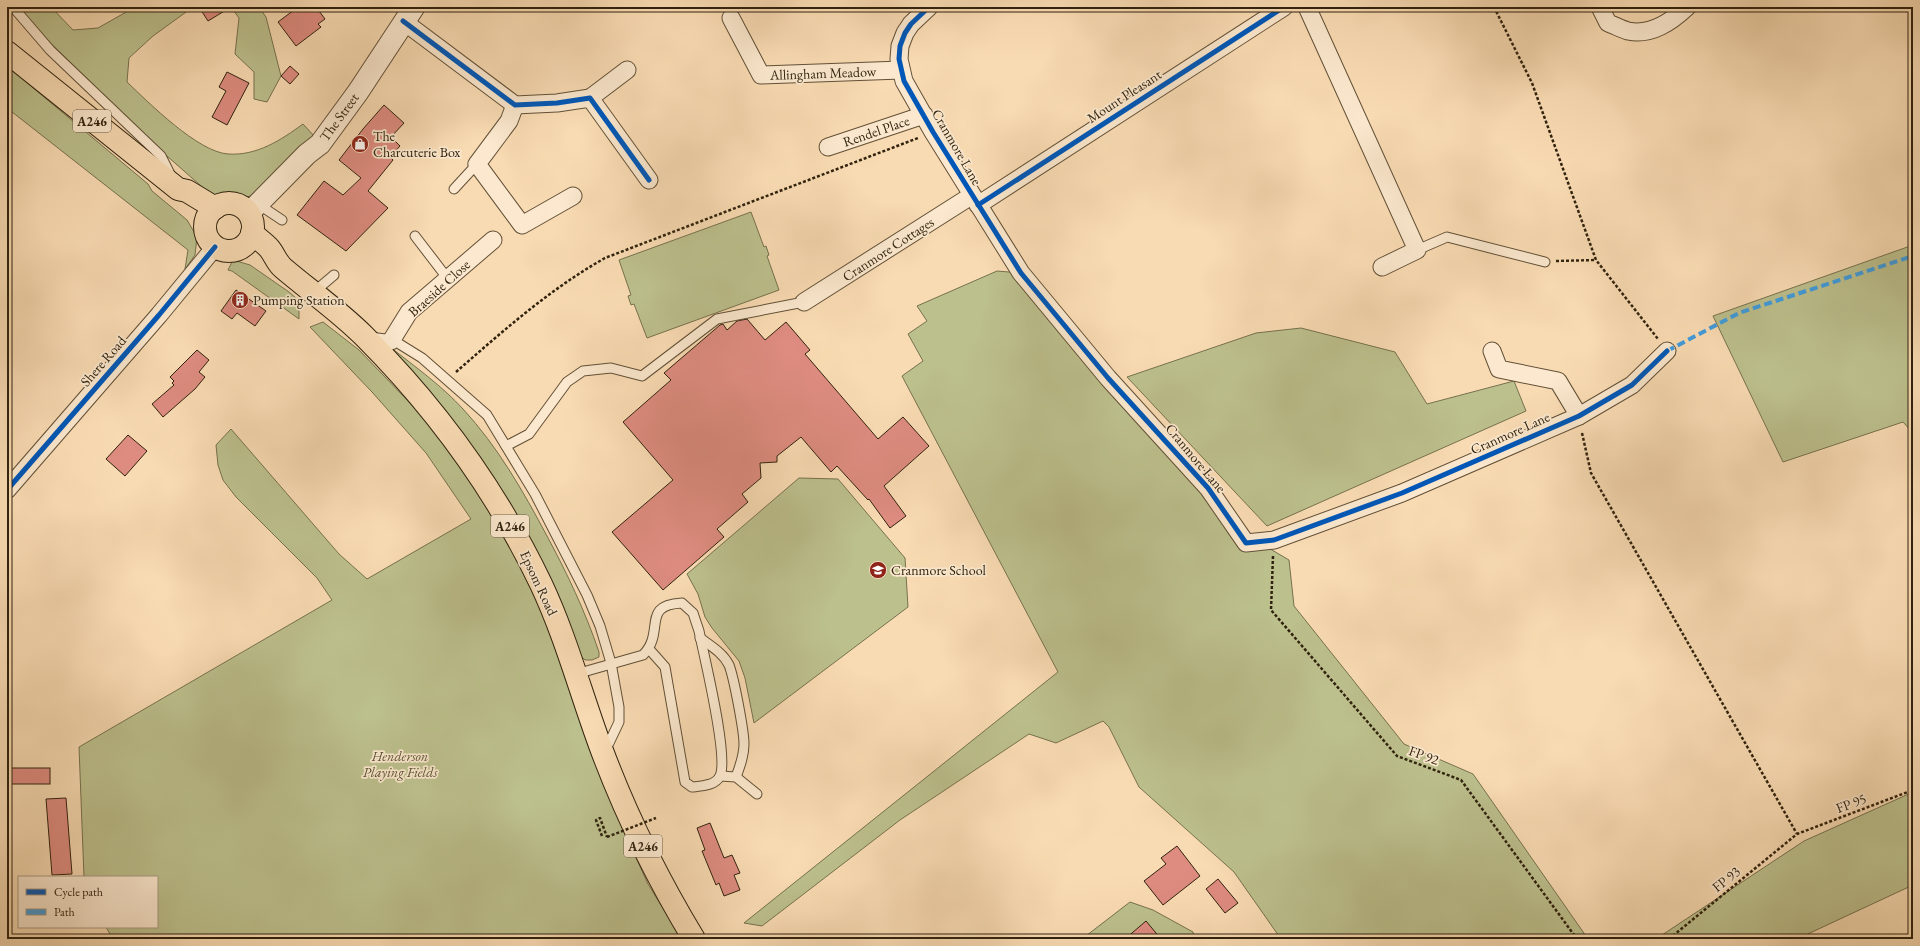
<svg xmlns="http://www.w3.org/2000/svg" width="1920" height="946" viewBox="0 0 1920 946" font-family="'EB Garamond',serif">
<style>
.green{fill:#bcc08d;stroke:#76714e}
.building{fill:#de8c80;stroke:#30220e}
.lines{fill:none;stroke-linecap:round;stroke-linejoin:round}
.service-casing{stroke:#625037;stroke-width:11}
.minor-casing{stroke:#625037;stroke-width:19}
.tertiary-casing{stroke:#625037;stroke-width:23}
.primary-casing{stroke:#30220e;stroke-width:24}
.path{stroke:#30220e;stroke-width:2.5;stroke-dasharray:3 2;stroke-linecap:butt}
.service{stroke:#fbe8ce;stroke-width:9}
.minor{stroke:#fbe8ce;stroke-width:17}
.tertiary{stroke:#fbe8ce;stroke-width:21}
.primary{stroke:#f9dbb3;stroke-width:22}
.path-bridge{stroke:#30220e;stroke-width:2.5;stroke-dasharray:3 2;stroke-linecap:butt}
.quiet{stroke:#3e9cde;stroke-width:4;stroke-dasharray:8 4;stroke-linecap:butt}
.cycleway-casing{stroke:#fbe8ce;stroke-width:8}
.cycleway{stroke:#0057b8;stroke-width:5}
.labels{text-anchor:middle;stroke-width:3.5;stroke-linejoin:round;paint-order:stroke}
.shield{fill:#fbe8ce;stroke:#6d5d48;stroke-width:1}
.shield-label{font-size:13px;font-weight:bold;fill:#30220e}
.street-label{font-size:14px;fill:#30220e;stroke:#fbe8ce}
.poi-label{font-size:14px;fill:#30220e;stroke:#fbe8ce;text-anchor:start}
.park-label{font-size:14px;font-style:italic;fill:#5a5134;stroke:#fbe8ce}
</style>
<rect width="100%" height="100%" fill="#f9dbb3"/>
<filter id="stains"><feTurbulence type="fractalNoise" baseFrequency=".005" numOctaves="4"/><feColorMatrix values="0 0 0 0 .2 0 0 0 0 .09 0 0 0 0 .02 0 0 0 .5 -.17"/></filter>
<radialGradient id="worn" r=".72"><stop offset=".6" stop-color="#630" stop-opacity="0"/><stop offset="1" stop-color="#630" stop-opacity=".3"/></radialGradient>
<g class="green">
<path d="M18,7H51L73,30L98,28L135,7H193L153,36L129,58L127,82C149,103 198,152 228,154C257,156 281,140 303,124L315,137L270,182L251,196L232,200L209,193L167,156L39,32Z"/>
<polygon points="231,7 259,7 266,17 281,76 267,102 254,99 254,72 235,54 239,18"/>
<polygon points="7,66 148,184 152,191 187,220 197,237 195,255 185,269 188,250 7,108"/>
<polygon points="751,212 764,247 766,246 769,255 767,256 779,290 647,338 634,304 631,305 628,296 631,295 619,260"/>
<polygon points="1913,245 1913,433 1903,422 1783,462 1713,316"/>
<polygon points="233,260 250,265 289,292 296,298 299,307 299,319 232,271 228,270"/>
<polygon points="997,271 1021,273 1233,527 1289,560 1294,606 1404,744 1473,774 1588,939 1281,939 1234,872 1139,787 1109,727 1103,721 1056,743 1029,734 900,820 762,926 744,923 1058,672 902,376 923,361 908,334 927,321 917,306"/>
<polygon points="323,322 359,350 408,401 447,445 482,494 545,607 593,752 627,838 648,884 682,939 113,939 106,927 157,927 157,877 84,877 79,747 332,600 317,578 236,497 223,480 218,465 216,445 231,429 339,554 367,579 471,519 426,453 372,392 310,327"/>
<polygon points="1301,328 1395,352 1427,404 1514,381 1526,411 1267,526 1127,377 1256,333"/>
<path d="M394,350C418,369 443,387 463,409C498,447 523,491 547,536C567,573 585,611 599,652V657L592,660H585L578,653L392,353Z"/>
<polygon points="799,478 838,479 905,558 908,607 754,723 745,678 739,661 712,628 705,617 698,594 687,574"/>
<polygon points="1913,792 1913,885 1797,939 1656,939 1804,841"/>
<polygon points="1130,902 1153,910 1193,932 1195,939 1082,939"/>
</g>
<g class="building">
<polygon points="199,7 231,7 208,21"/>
<polygon points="298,7 316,7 325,19 318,24 321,27 296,46 278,22"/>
<polygon points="290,66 299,74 290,84 281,76"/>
<polygon points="227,72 249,83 227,125 212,117 226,91 219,87"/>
<polygon points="384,105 404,123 391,137 400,146 390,157 393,160 368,191 388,208 346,251 297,215 324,181 343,195 361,178 339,160 363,129"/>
<polygon points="236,290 266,311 255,326 237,313 232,319 221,311"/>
<polygon points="747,319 765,340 786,322 810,350 805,354 878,439 903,417 929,446 884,486 906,516 890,528 869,499 868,500 837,466 831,472 801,437 777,456 777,462 760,463 761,478 742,494 748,502 717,529 724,537 663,590 612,532 673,480 623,422 671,380 664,373 720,325 723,324 727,330 737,321"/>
<polygon points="197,350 209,360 199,372 205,377 195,389 163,417 152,404 174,385 172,383 174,381 170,377"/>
<polygon points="128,435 147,451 125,476 106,459"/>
<rect x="7" y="768" width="43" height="16"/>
<polygon points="66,798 72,874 52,875 46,799"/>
<polygon points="710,823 724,858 732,855 740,873 734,875 740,890 724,896 719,883 716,885 702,851 705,850 697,828"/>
<polygon points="1177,846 1200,876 1163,905 1144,881 1166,864 1161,858"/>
<polygon points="1218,879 1238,903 1225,913 1206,889"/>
<polygon points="1146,921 1161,939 1125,939"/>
</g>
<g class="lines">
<defs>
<g id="service">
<polyline points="13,7 50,50 161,156 170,174"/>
<polyline points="454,189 477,164"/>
<polyline points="260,202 267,210 282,220"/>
<polyline points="415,236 448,279"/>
<polyline points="1417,250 1447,237 1545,262"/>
<polyline points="314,292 334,275"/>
<polyline points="370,337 393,340 422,358 487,415 535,494 587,595 600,626 611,663 619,707 619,722 609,743 601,749"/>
<polyline points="506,446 529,434 567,382 583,371 611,368 642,376 717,319 804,302"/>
<path d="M700,638C711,646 723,653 729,665C734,678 744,731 744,744C744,756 740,766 736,777"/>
<path d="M576,674L643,655C666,632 640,605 682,603L693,613L699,631C704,656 729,757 720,776C715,786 701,786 692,787L685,782L665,667L649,649"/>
<polyline points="720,776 736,777 757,794"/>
</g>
<g id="minor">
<polyline points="929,7 911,24 905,33 900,46 899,59 904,81 933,132 1021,273 1108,378 1208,488 1246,543 1274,540 1402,493 1579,416 1632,385 1667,351"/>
<polyline points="1307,7 1417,250 1382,267"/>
<path d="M1600,7L1608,23C1614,25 1621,29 1628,31C1651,36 1671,22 1687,7"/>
<polyline points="731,18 761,75 901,70"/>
<polyline points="403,21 515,105 557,103 590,98 649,180"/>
<polyline points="590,98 627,70"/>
<polyline points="515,105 509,121 477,164 522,225 573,196"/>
<polyline points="828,147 924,115"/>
<polyline points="978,205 1284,7"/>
<polyline points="804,302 971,196"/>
<polyline points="391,341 409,312 493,240"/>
<polyline points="1492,351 1499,369 1558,381 1579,416"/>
<polyline points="7,490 159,315 215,247"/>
</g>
<polyline id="tertiary" points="249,213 307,154 320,144 358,92 414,7"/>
<g id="primary">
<polyline points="7,52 178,189 187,191 215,208"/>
<circle cx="229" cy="227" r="24"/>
<path d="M252,233C257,238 263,242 268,247C274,253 276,262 283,268C310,291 339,311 364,336C437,409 497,492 541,584C566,637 581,694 601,748C626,815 657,878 694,939"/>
</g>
</defs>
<use href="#service" class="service-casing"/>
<use href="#minor" class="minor-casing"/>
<use href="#tertiary" class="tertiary-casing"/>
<use href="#primary" class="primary-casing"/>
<g class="path">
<polyline points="1494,7 1532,83 1596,260 1658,339"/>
<polyline points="1556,261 1596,260"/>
<path d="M456,372C503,331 550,289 605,258L918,138"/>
<polyline points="1582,433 1591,473 1797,834"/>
<polyline points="1273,556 1271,610 1397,756 1461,780 1577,939"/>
<polyline points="602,836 596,820 600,818 607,837"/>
<polyline points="1669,939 1797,834 1913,790"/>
</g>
<use href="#service" class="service"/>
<use href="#minor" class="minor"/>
<use href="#tertiary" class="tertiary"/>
<use href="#primary" class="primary"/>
<polyline class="path-bridge" points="607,837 656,818"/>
<polyline class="quiet" points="1667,351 1739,313 1913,256"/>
<defs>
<g id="cycleway">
<polyline points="929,7 911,24 905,33 900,46 899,59 904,81 933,132 1021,273 1108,378 1208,488 1246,543 1274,540 1402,493 1579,416 1632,385 1667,351"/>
<polyline points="403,21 515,105 557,103 590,98 649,180"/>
<polyline points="978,205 1284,7"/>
<polyline points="7,490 159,315 215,247"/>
</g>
</defs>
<use href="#cycleway" class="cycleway-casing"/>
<use href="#cycleway" class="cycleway"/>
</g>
<defs>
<symbol id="shop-disc" viewBox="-11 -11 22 22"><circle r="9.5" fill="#8f2418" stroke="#fbe8ce"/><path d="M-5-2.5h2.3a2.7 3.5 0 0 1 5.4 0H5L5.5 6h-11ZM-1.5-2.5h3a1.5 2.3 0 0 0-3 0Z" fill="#fff"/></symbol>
<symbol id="building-disc" viewBox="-11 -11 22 22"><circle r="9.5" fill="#8f2418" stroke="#fbe8ce"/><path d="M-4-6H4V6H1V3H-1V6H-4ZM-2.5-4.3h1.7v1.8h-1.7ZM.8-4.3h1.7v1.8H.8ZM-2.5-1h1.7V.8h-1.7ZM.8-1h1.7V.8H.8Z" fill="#fff"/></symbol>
<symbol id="school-disc" viewBox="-11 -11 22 22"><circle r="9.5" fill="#8f2418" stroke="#fbe8ce"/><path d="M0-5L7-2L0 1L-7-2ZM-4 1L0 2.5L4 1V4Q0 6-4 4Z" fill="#fff"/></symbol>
</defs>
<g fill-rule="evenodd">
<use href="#shop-disc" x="350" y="134" width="20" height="20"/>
<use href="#building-disc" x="230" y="290" width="20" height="20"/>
<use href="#school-disc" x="868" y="560" width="20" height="20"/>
</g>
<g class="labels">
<g class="shield">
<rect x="73" y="110" width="38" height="22" rx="3"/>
<rect x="491" y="515" width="38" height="22" rx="3"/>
<rect x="624" y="835" width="38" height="22" rx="3"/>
</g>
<g class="shield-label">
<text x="92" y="126">A246</text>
<text x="510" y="531">A246</text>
<text x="643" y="851">A246</text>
</g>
<g class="street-label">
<text transform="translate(823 73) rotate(-2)" y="5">Allingham Meadow</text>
<text transform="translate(1124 96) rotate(-33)" y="5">Mount Pleasant</text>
<text transform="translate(339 117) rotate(-54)" y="5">The Street</text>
<text transform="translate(876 131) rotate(-19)" y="5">Rendel Place</text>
<text transform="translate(957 147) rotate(60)" y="5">Cranmore Lane</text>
<text transform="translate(888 249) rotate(-33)" y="5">Cranmore Cottages</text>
<text transform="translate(439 288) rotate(-42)" y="5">Braeside Close</text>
<text transform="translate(103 361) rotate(-49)" y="5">Shere Road</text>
<text transform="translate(1510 433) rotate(-24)" y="5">Cranmore Lane</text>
<text transform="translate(1196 458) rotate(50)" y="5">Cranmore Lane</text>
<text transform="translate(539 583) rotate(65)" y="5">Epsom Road</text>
<text transform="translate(1424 755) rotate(20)" y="5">FP 92</text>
<text transform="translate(1851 803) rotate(-21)" y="5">FP 95</text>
<text transform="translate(1726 879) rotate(-39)" y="5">FP 93</text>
</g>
<g class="poi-label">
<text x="373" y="141">The<tspan x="373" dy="16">Charcuterie Box</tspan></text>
<text x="253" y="305">Pumping Station</text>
<text x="891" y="575">Cranmore School</text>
</g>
<g class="park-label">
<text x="400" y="761">Henderson<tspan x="400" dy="16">Playing Fields</tspan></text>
</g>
</g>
<rect width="1920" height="946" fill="none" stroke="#f9dbb3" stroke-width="24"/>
<rect x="8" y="8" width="1904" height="930" fill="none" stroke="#30220e" stroke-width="2"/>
<rect x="12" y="12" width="1896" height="922" fill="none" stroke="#30220e"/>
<rect x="18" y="876" width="140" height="52" fill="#fbe8ce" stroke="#aa9981"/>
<rect x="26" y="889" width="20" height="6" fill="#0057b8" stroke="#aa9981"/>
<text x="54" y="896" font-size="12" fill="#30220e">Cycle path</text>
<rect x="26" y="909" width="20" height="6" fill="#3e9cde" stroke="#aa9981"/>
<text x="54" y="916" font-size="12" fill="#30220e">Path</text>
<rect width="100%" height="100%" filter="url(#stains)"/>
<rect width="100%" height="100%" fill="url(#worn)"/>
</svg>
